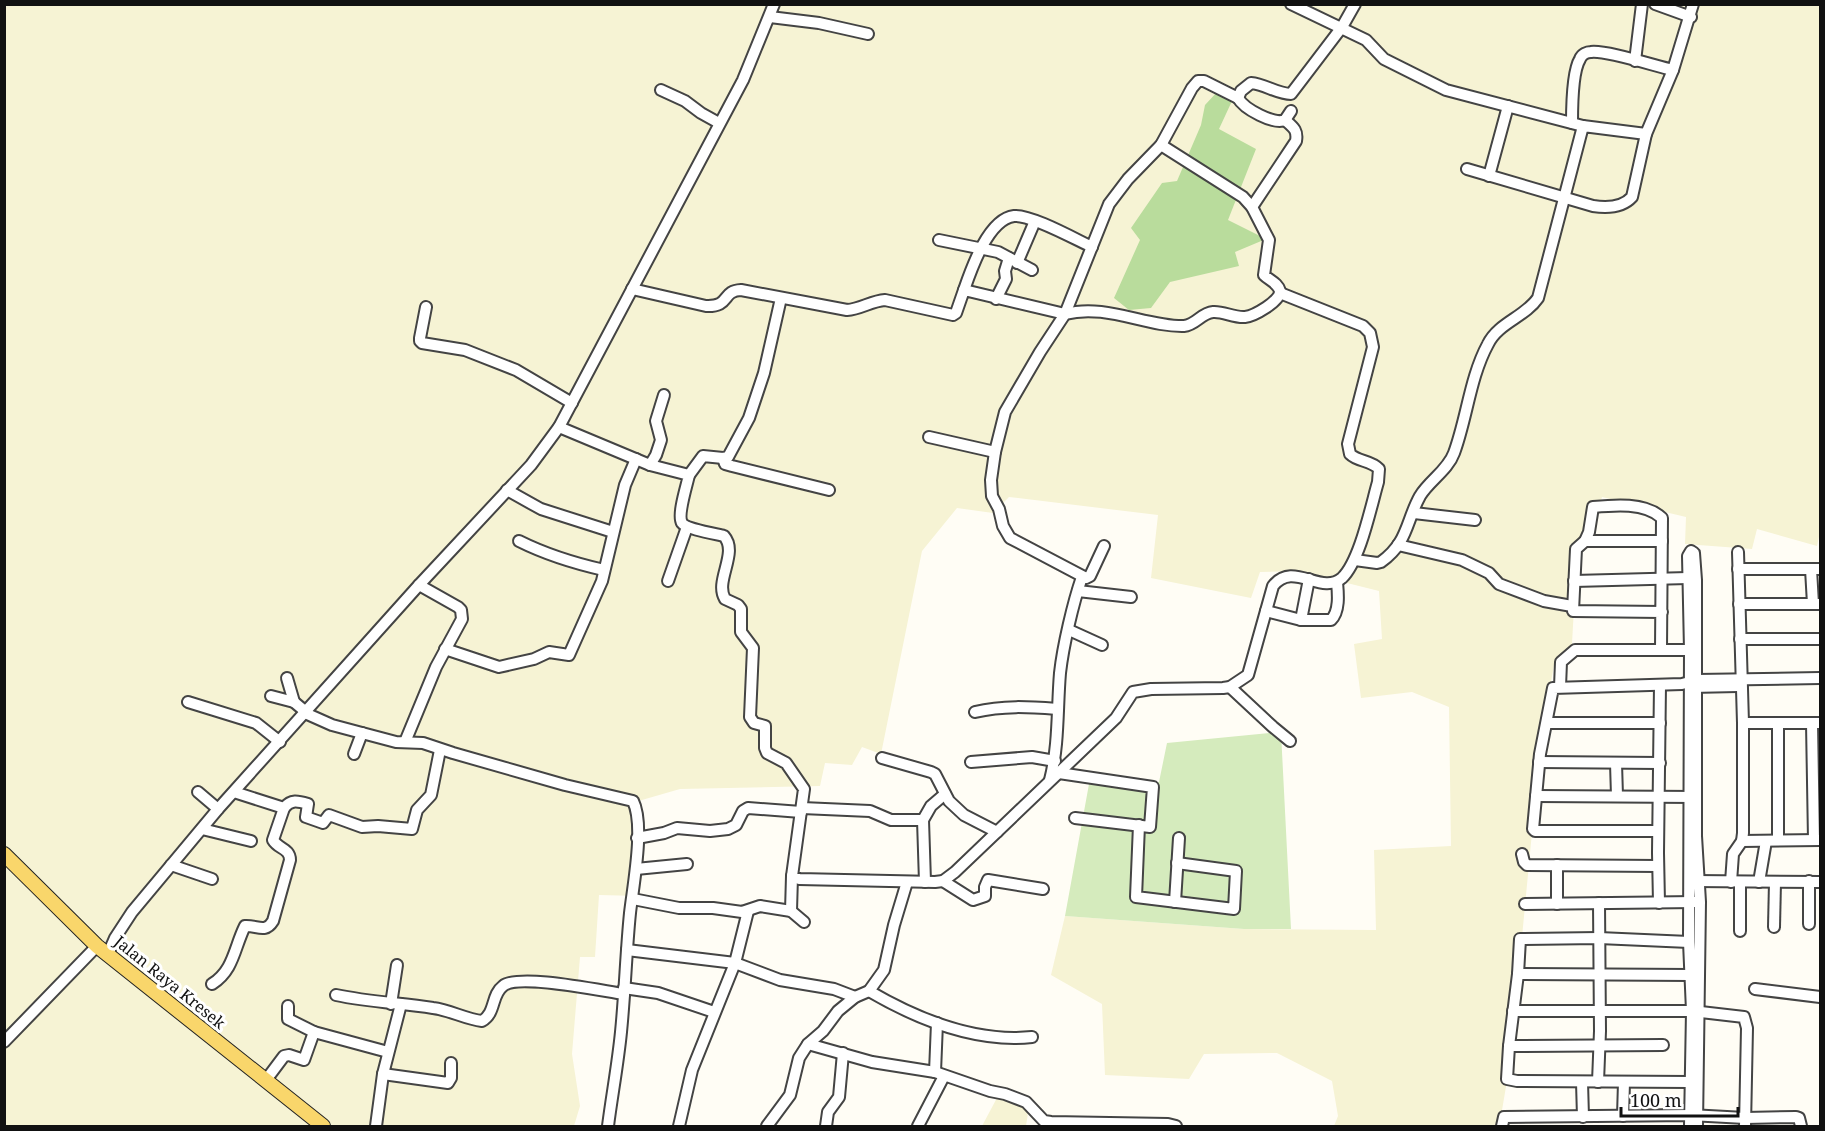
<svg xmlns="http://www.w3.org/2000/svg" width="1825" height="1131" viewBox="0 0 1825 1131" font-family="'Noto Serif',serif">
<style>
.farmland{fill:#f6f3d4}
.green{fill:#d5ebbd}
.forest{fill:#b9dc9c}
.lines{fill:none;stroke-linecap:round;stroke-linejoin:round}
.minor-casing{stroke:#444;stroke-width:14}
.major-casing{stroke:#222;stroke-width:16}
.minor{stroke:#fff;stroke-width:10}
.major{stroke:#f9d66b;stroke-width:14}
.labels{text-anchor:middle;stroke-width:6;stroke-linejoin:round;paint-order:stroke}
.street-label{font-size:16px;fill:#111;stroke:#fff}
</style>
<rect width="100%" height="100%" fill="#fffdf5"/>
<g class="farmland">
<polygon points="5,5 1820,5 1820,532 1817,546 1757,529 1752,549 1685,544 1686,517 1602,497 1595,522 1583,529 1577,555 1571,661 1554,665 1541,738 1510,1063 1500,1122 1501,1126 1334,1126 1338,1116 1332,1081 1277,1053 1204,1054 1189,1079 1105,1075 1102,1004 1051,975 1065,916 1244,929 1376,930 1374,850 1451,846 1449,707 1412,692 1361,698 1354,644 1382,639 1379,591 1299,571 1260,572 1251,598 1151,578 1158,515 1009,497 993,513 957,508 922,551 881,754 862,747 852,765 825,763 820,786 680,789 635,802 644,859 639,896 599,895 595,957 580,957 572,1054 580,1106 574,1126 5,1126"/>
<polygon points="998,1096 1030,1100 1026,1126 982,1126"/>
</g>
<polygon class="green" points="1281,732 1291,929 1244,929 1065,916 1089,784 1159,782 1167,743"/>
<polygon class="forest" points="1218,91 1232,101 1219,129 1256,149 1228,220 1266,239 1235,252 1239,266 1170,282 1151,308 1129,310 1114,298 1140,240 1131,228 1162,183 1177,181 1201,125 1205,105"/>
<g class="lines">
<defs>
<g id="minor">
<polyline points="1291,4 1366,40 1384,59 1446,90 1583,126"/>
<polyline points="1655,4 1691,17"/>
<polyline points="770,17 819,23 868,34"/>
<polyline points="1635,61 1642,4"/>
<polyline points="661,90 685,101 701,113 719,123"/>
<path d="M1238,98C1244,109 1274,125 1285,120L1291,111"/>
<path d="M1572,123C1572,108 1572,72 1580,59C1582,54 1587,52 1591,52C1606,50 1655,66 1673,70"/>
<path d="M1467,169L1593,206C1606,208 1622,208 1632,197L1646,134"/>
<polyline points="1489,176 1508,106"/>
<path d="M1252,207L1296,141C1298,130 1293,127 1285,120"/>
<polyline points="939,240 998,252 1032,270"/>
<polyline points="1017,263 1035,221"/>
<path d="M632,289L706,306C731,307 721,291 741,290L847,310C861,309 871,301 885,300L953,315L956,313L964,290L1065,314C1106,303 1146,327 1184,326C1196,325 1201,313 1213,312C1223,311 1234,318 1245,317C1254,316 1281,301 1280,291C1278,283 1269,280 1264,275L1269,240L1252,207L1243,197L1161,145"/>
<path d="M964,290C971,270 988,219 1014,216C1030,214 1075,239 1092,247"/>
<polyline points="996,299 1006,279 1005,271 1009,258"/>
<polyline points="426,307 420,338 420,341 422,343 465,350 516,370 572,403"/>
<path d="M559,427L650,465L689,475C687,485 677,515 682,523C686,529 716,534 724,536C739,553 714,581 725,599L738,605L741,609V632L753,648L750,717L754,723L765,726V748L767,753L786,763L804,789L792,876L799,879L935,882L943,881L955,872L1116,718L1133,692L1151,689L1223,688L1230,687L1248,675L1273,586C1293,560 1321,596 1342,578C1360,561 1371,506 1378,482L1379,469C1371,460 1358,462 1350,454L1348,444L1373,347L1370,333L1363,326L1280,293"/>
<polyline points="929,437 995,452"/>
<polyline points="723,458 725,464 732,466 829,490"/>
<polyline points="650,465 656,455 661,440 656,421 664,395"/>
<polyline points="689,475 703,456 723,458 728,457 749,418 764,373 781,298"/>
<polyline points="507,490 541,509 613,532"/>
<polyline points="1414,513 1475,520"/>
<path d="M519,541C547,555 573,563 604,570"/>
<polyline points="1585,541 1662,541"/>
<polyline points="1398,545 1462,560 1489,573 1499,584 1544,601 1572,606"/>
<path d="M1104,546L1090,576L1086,578L1010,538L1003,526L999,509L992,496L991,480L995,452L1005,412L1040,352L1065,314L1109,204L1128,179L1161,145L1192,88L1198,81H1204L1238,98L1241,91L1251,83C1265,84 1277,94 1291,94L1342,27L1355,4"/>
<path d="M1355,560L1377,563L1381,562C1408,543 1406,521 1420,496C1429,481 1448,470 1454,453C1467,418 1470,377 1488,344C1498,323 1525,317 1538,298L1583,126L1646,134L1673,70L1693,4"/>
<polyline points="1738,569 1820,569"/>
<polyline points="1811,569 1813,604"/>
<polyline points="668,581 687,527"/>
<polyline points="1574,581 1688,578"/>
<polyline points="1078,591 1131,597"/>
<polyline points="1739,604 1820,604"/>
<path d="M1266,611L1301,620H1331C1340,611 1338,593 1337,582"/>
<polyline points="1301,620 1309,579"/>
<polyline points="1069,630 1102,645"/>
<polyline points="1740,639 1820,639"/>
<polyline points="445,649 499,667 534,659 549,652 569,655 602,581 625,485 636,459"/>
<path d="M1661,649L1662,518C1645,502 1614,505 1593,507L1589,532L1585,541L1576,549L1573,611L1662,612"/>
<polyline points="287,678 294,702"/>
<polyline points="1230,687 1273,727 1290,741"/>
<polyline points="1560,687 1561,662 1575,650 1690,650"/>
<polyline points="1691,687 1738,686"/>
<polyline points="271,696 294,702 306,712"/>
<polyline points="188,702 256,723 280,742"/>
<path d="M975,712C1003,705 1030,707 1058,709"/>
<path d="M305,713L332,725L362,733L396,742L423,743L453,753L565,785L633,801C645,825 633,886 630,913C626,953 625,992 621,1032C618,1063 612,1095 608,1126"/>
<polyline points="1547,723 1660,723"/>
<polyline points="1743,723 1820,723"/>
<polyline points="1812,723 1814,840"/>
<polyline points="405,742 436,667 462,619 461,610 458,607 419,585"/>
<polyline points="354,754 362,733"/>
<polyline points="882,758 931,772 935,774 949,801 964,815 997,832"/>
<polyline points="971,762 1032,757 1055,761"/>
<polyline points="1539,762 1660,763"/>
<polyline points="1616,763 1617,796"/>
<polyline points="1059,773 1153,787 1150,827 1075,818"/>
<path d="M1050,780C1059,745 1057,709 1060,673C1063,646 1073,603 1082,577"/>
<polyline points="198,792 218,809"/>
<polyline points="1536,796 1696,797"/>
<path d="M284,808C291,799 298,801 308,804L306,817L323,823L329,815L362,827L378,826L412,829L417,810L431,795L440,750"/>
<polyline points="802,808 870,811 891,820 923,820 931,806 945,794"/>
<polyline points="923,820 925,882"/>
<polyline points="1139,825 1136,897 1234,909 1236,871 1177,863"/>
<polyline points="202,829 251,841"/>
<polyline points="1658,831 1535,831 1533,829 1540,754 1553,688 1682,684 1697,680 1820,678"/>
<polyline points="637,838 664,833 677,828 710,831 728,829 736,825 743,811 748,808 801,812"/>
<polyline points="1778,840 1778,723"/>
<polyline points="1742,841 1820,840"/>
<polyline points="1522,854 1524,862 1527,865 1658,866"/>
<polyline points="171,865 212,879"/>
<polyline points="636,869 687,864"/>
<polyline points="943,881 973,900 985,896 985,887 988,880 1043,889"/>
<polyline points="1694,881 1820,882"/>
<polyline points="1809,881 1809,924"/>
<polyline points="1731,882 1733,854 1742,841 1743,833 1743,723 1738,552"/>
<polyline points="1740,882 1740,931"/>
<polyline points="1759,882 1766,841"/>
<polyline points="633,899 679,908 713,908 742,912 760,906 791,911 804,922"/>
<polyline points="1175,902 1179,838"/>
<polyline points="1659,903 1658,853 1660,685"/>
<polyline points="1525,904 1696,902"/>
<polyline points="1557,904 1557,865"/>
<polyline points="791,911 792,876"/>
<polyline points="1774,927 1775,882"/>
<polyline points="1689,942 1599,938 1520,939 1518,974 1509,1046 1507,1079 1517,1081 1690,1082"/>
<polyline points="627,950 735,963 780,980 834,989 855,997"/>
<polyline points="108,954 115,938 132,912 218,809 419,585 531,465 559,427 743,80 774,4"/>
<polyline points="1518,974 1691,975"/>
<path d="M212,984C234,970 234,948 245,926C257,925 265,934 273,921L290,860C290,848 278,849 273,840L284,808L234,792"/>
<polyline points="624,988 658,993 714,1012"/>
<polyline points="1755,989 1820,997"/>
<path d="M869,991C917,1019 975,1043 1032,1037"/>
<path d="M336,995C369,1002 400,1003 433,1008C450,1010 465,1019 482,1021C496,1013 491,995 503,986C518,973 602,991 624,994"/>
<polyline points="391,1004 397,965"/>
<polyline points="288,1006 288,1019 314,1032"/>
<polyline points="1513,1011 1692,1011 1744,1017 1747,1028 1745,1126"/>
<polyline points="4,1042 97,946"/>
<polyline points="808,1044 872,1062 935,1072 990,1091 1005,1094 1026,1102 1044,1121 1051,1122 1168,1124 1176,1126"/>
<polyline points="1509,1046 1663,1045"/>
<polyline points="935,1072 937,1023"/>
<polyline points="383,1074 448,1083 451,1078 451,1063"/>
<polyline points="266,1080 284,1056 289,1055 304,1060 314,1032 388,1052"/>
<polyline points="1582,1082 1583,1117"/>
<polyline points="1598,1082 1600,1031 1599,903"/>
<polyline points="1623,1116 1624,1082"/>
<polyline points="376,1126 383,1074 401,1004"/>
<polyline points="679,1126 692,1070 735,963 748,911"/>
<polyline points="767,1126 790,1095 799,1058 808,1044 823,1031 838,1011 855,997 869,991 884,970 894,925 907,882"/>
<polyline points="826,1126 828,1112 839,1097 843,1053"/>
<polyline points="918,1126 944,1076"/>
<polyline points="1502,1126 1504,1117 1690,1115 1745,1118 1796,1117 1799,1118 1801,1126"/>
<polyline points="1690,1126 1692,1011 1689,942 1690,650 1688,556 1691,551 1694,553 1696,580 1696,836 1700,902 1697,1126"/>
</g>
<polyline id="major" points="4,854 97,946 323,1126"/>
</defs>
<use href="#minor" class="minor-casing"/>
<use href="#major" class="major-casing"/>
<use href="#minor" class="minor"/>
<use href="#major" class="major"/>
</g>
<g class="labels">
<g class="street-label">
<text transform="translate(170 982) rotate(39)" y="6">Jalan Raya Kresek</text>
</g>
</g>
<rect width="1825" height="1131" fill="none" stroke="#111111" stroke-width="12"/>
<path d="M1621 1107v9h117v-9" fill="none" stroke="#111111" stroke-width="3"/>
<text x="1630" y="1107" font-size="18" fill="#111111" stroke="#ffffff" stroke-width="4.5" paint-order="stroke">100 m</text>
</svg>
